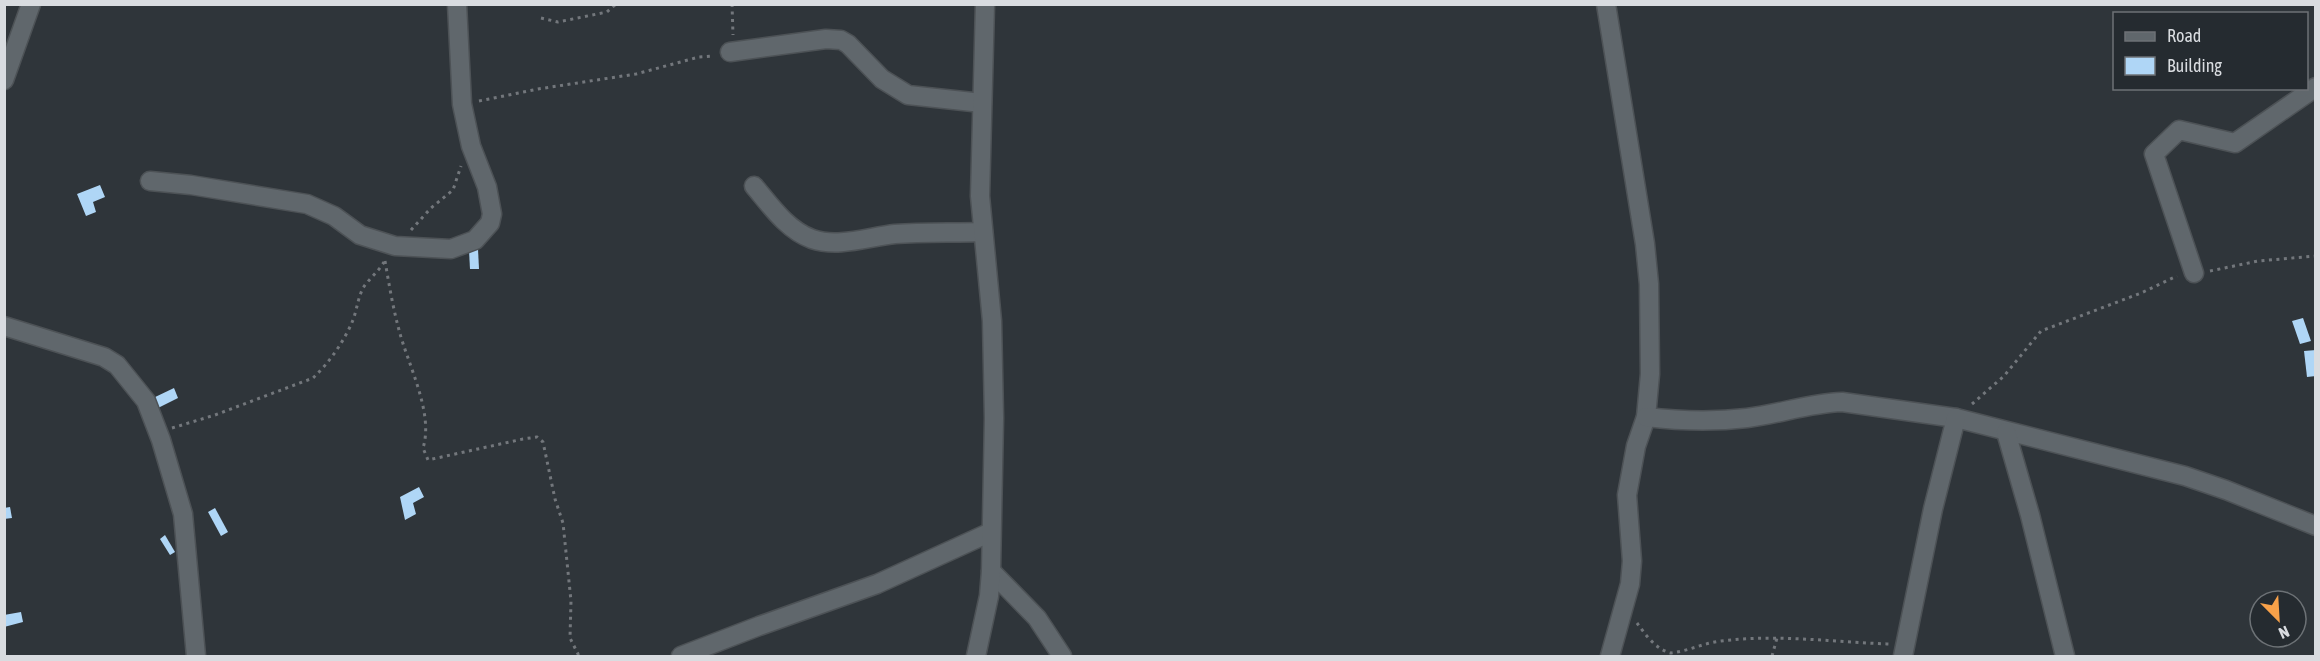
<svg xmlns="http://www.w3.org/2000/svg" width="2320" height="661" viewBox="0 0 2320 661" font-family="'Asap Condensed',sans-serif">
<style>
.building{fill:#afd6f6}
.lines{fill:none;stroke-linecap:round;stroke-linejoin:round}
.minor-casing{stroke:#4d5256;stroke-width:21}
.path{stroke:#73777c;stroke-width:3;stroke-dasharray:3 4.5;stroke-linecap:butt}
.minor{stroke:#60676c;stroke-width:18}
</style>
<rect width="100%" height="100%" fill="#2f353a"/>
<g class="building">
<polygon points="100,185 105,197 93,202 96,212 86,216 77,194"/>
<polygon points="478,249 479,269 470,269 469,250"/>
<polygon points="2303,318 2311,341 2300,344 2292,321"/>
<polygon points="2316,350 2316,376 2307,377 2304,351"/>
<polygon points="174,388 178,398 156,409 151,399"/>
<polygon points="419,487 424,497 413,503 416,514 405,520 400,497"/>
<polygon points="10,507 12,518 4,519 4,508"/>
<polygon points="215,508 228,532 221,536 208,512"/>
<polygon points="165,535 175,552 170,555 160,539"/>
<polygon points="21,612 23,622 4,627 4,615"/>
</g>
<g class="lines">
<defs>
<g id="minor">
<polyline points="1606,4 1645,244 1649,284 1650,374 1646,417 1636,446 1627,495 1632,561 1630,584 1610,656"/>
<polyline points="730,52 826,39 841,40 848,44 882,79 908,95 982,103"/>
<polyline points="4,80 31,4"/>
<polyline points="150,181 191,185 307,204 334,216 360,235 395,246 451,249 475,240 490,223 492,214 487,187 471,146 462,104 457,4"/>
<path d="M754,186C770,205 787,230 812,239C838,248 868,237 895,234C924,232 954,233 983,232"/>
<polyline points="2194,273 2154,154 2179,130 2235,143 2316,87"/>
<polyline points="4,326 104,357 117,365 146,401 161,440 183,514 196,656"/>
<path d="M1646,417C1680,421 1713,422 1747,418C1779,414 1810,403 1842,402L1956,418L2185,476L2226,490L2316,526"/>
<polyline points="2006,432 2030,515 2065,656"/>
<polyline points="991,571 1037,618 1062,656"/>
<polyline points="681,656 759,626 877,584 991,532"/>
<polyline points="976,656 989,596 991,571 994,418 992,321 980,196 985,4"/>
<polyline points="1903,656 1933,509 1956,418"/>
</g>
</defs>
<use href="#minor" class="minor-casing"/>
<g class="path">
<polyline points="732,4 733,35"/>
<polyline points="541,18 558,22 607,12 616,4"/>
<polyline points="479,101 538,89 636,74 699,57 713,56"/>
<polyline points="411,230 431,208 453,190 461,166"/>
<path d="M385,261C389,284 393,308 399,330C408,365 434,413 423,448L428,460L523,439L537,437L543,442L555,499L563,523L571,601L570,638L579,656"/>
<polyline points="2210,271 2258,261 2316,256"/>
<polyline points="1972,404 2004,376 2041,331 2141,293 2177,276"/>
<path d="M172,428L215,415L313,378C329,363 345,340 353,320C357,309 358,298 363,288C368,280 378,272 384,262"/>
<path d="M1637,623C1645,634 1656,650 1671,653C1688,651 1704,643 1721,641C1777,634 1833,642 1889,644"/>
<polyline points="1772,656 1777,638"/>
</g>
<use href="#minor" class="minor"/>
</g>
<rect width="2320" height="661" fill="none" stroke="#d9dce0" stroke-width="12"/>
<rect x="2113" y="12" width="195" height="78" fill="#252b30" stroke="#6d7276" stroke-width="1.5"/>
<rect x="2125" y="32" width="30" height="9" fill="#60676c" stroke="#6d7276" stroke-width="1.5"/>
<text x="2167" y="42" font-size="18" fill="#d9dce0">Road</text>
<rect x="2125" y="57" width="30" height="18" fill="#afd6f6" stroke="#6d7276" stroke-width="1.5"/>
<text x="2167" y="72" font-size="18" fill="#d9dce0">Building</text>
<g transform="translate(2278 619) rotate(156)"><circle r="28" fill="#252b30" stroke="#6d7276" stroke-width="1.5"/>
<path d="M0-4.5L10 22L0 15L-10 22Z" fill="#f7a149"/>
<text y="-9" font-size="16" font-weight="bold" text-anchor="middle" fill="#d9dce0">N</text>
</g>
</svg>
